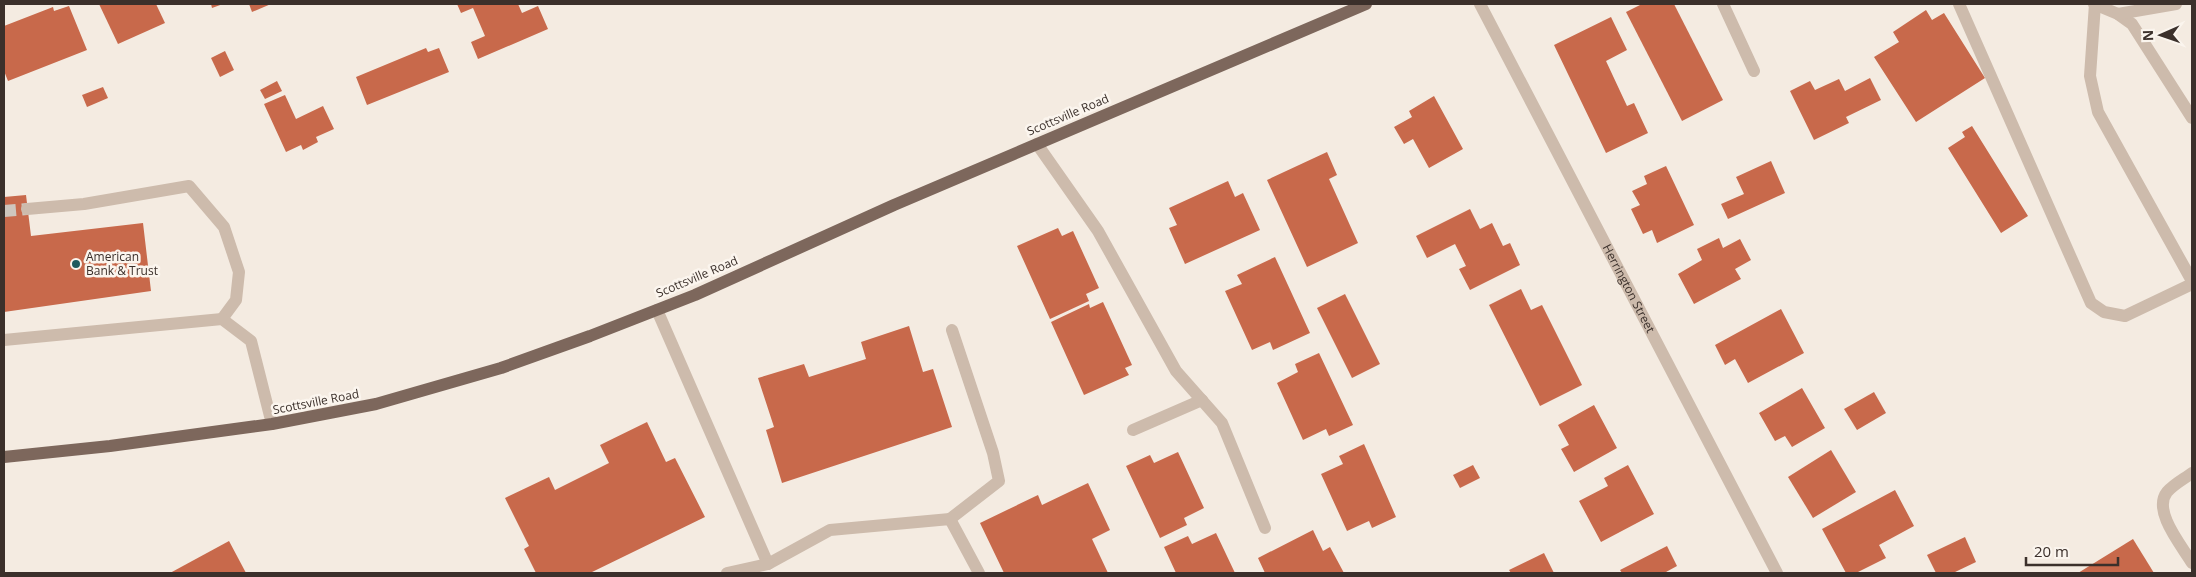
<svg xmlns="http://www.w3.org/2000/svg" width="2196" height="577" viewBox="0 0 2196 577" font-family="'Open Sans',sans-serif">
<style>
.building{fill:#c8694b}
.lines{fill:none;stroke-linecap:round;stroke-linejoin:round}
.minor-tunnel{stroke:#cfc6bd;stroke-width:12;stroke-dasharray:12 6;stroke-linecap:butt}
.minor{stroke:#cdbbac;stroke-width:12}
.major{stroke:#7d675c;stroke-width:12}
.poi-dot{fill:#1f5a5e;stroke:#fbf5ee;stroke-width:2}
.labels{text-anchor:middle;stroke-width:5;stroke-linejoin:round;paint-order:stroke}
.street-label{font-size:12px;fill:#3b302b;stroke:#fbf5ee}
.poi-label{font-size:12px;fill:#3b302b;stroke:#fbf5ee;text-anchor:start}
</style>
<rect width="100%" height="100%" fill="#f4ebe1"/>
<g class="building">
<polygon points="99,4 156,4 165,23 118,44"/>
<polygon points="211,4 223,4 212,8"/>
<polygon points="249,4 271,4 252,12"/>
<polygon points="457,4 518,4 522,13 538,6 548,29 478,59 471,42 485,36 473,8 461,13"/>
<polygon points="1642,4 1674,4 1723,100 1682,121 1626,12"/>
<polygon points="69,6 87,50 8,81 4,71 4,26 53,7 54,11"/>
<polygon points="1926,10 1932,20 1944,13 1985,78 1916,122 1874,57 1899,42 1893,32"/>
<polygon points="1611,17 1627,50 1606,61 1627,106 1634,103 1648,133 1606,153 1554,45"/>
<polygon points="426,48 428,52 439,48 449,72 367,105 356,77"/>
<polygon points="225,51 234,70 220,77 211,58"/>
<polygon points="1870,78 1881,100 1846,117 1849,123 1814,140 1790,91 1810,81 1815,90 1839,79 1845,91"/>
<polygon points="277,81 282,91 265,99 260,90"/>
<polygon points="103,87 108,98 87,107 82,95"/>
<polygon points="285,95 296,119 323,106 334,129 316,137 318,142 303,150 301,145 286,152 264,104"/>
<polygon points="1434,96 1463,149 1429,168 1413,139 1404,144 1394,127 1412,117 1409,111"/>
<polygon points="1972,126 2028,216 2001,233 1948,148 1965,137 1962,132"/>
<polygon points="1327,152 1337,175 1329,179 1358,243 1307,267 1267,180"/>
<polygon points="1771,161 1785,193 1728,219 1721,204 1744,194 1736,177"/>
<polygon points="1666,166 1694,225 1657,243 1652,230 1643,234 1631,209 1640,205 1632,191 1647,184 1644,176"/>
<polygon points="1228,181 1235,197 1243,193 1260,230 1185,264 1169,228 1177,225 1169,208"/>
<polygon points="26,195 31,236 143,223 151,291 4,312 4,197"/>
<polygon points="1470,209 1480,229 1492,223 1503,246 1510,243 1520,265 1470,290 1459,269 1466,266 1455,244 1427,258 1416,236"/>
<polygon points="1058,228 1062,236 1073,231 1099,288 1086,294 1089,301 1050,319 1017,246"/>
<polygon points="1719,238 1723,248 1740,239 1751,260 1735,269 1741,279 1694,304 1678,274 1702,260 1697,249"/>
<polygon points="1275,257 1310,333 1273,350 1270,342 1252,350 1225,291 1242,284 1237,275"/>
<polygon points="1521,289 1531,310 1542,305 1582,385 1540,406 1489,305"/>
<polygon points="1345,294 1380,364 1352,378 1317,308"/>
<polygon points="1103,302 1132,365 1125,368 1129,375 1084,395 1051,322 1089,304 1090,308"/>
<polygon points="1781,309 1804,353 1748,383 1735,359 1725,365 1715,345"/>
<polygon points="909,326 923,372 933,369 952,427 782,483 766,430 774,427 758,378 804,364 809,377 866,359 861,342"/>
<polygon points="1319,353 1353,425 1329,436 1326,429 1303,440 1277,383 1298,372 1295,364"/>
<polygon points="1802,388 1825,428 1792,447 1785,436 1775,441 1759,413"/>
<polygon points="1874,392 1886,413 1857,430 1844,409"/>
<polygon points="1594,405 1617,448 1574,472 1561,449 1569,445 1558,425"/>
<polygon points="647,422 666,462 675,458 705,517 590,573 536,573 524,549 529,546 505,498 549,477 555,490 609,463 600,445"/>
<polygon points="1364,444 1396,517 1372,528 1369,521 1347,531 1321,474 1343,464 1339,456"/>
<polygon points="1831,450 1856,492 1813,518 1788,477"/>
<polygon points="1178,452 1204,508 1184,518 1187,525 1160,538 1126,466 1150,455 1154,463"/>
<polygon points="1473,465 1480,478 1460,488 1453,475"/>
<polygon points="1628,465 1654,514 1601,542 1579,501 1608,486 1604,478"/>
<polygon points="1088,483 1110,530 1092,539 1108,573 1004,573 980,523 1038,495 1042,505"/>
<polygon points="1895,490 1914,526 1879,545 1886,558 1856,573 1846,573 1822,529"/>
<polygon points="1313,530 1323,551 1330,547 1344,573 1265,573 1258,558"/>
<polygon points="1216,533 1235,573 1176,573 1164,547 1188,536 1192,544"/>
<polygon points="1965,537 1976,562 1953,573 1936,573 1927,555"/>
<polygon points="2133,539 2154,573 2078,573"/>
<polygon points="229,541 246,573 170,573"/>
<polygon points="1667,546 1677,566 1666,572 1667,573 1622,573 1620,570"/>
<polygon points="1544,553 1554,573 1511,573 1509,570"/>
</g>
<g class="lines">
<polyline class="minor-tunnel" points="4,211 27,209"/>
<g class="minor">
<path id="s1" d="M1480,4L1777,573"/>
<polyline points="1723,4 1754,71"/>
<polyline points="1959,4 2091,303 2104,312 2125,316 2192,284"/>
<polyline points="2094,4 2118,14 2132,24 2192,118"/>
<polyline points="2095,4 2090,76 2098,112 2192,281"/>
<polyline points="2118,14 2176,4"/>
<polyline points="1037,144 1098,231 1176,371 1222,423 1265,528"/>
<polyline points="27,209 84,204 189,186 224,227 239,272 236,300 222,319"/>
<polyline points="657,310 768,564 830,530 950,519 979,573"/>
<polyline points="4,340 222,319 251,341 272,424"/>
<polyline points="1133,430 1202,400"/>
<path d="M2192,473C2184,479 2174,484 2167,492C2152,511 2182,546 2192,563"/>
<polyline points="950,519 999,481 993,453 952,330"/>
<polyline points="727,573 768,564"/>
</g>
<polyline class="major" points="4,457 110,446 272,424 376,404 501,368 590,336 695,295 894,205 1366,4"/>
</g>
<circle class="poi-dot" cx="76" cy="264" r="5"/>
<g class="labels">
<g class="street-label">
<text transform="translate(1068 115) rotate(-23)" y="4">Scottsville Road</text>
<text transform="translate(697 277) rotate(-23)" y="4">Scottsville Road</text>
<text dy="4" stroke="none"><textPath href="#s1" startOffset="321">Herrington Street</textPath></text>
<text transform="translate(316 402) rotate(-11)" y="4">Scottsville Road</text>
</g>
<g class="poi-label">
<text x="86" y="261">American<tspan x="86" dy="14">Bank &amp; Trust</tspan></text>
</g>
</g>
<rect width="2196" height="577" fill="none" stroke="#3b302b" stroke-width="10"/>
<g transform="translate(2161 35) rotate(268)" stroke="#fbf5ee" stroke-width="4" paint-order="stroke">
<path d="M0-4L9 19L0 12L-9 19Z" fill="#3b302b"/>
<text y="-8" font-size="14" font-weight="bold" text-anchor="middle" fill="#3b302b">N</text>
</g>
<path d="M2026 557v8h92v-8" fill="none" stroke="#3b302b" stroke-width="2.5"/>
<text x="2034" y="557" font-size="15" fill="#3b302b" stroke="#fbf5ee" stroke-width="4" paint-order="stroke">20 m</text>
</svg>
